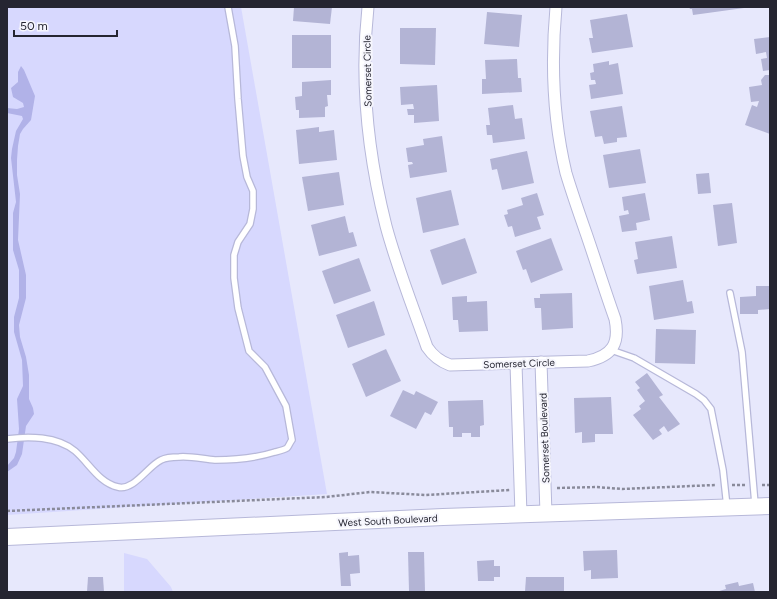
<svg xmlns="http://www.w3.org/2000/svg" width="777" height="599" viewBox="0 0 777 599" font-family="Figtree,sans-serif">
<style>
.green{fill:#d7d8fe}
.water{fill:#b1b2e8}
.building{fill:#b3b4d5}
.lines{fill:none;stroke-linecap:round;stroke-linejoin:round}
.service-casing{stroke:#b7b8d9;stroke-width:8}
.minor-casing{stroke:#b7b8d9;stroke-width:13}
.secondary-casing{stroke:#b7b8d9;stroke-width:18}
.path{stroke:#898a9a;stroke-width:2.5;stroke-dasharray:3 2;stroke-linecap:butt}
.service{stroke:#fff;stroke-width:5.5}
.minor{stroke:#fff;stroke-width:11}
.secondary{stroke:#fff;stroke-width:16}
.labels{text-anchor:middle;stroke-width:4;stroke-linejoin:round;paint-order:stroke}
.street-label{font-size:10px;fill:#252531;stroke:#f6f6fd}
</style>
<rect width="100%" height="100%" fill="#e7e8fc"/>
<g class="green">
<polygon points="7,7 241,7 327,494 7,515"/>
<polygon points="124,553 147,559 171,587 173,592 124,592"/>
</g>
<polygon class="water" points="21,66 24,70 35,96 31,120 23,129 20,134 18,146 17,160 17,175 20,194 18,240 26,275 26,298 19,325 20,337 26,357 29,375 29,399 33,408 34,414 26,426 22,454 17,465 7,472 7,466 14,458 16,452 19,429 17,399 23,386 22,360 14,332 14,317 19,298 19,270 13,250 13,213 16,202 11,158 12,149 16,131 23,119 22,116 7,113 7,108 17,109 24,107 23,103 13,97 11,88 18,82 18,72"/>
<g class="building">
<polygon points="294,7 332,7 330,24 293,21"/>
<polygon points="689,7 744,7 744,8 693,15 692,9 690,9"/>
<polygon points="487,12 522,15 519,47 484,44"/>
<polygon points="627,14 633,47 592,53 589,38 593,38 590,20"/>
<polygon points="400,28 436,28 435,65 400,64"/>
<rect x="292" y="35" width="39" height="33"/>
<polygon points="770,37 770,70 763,71 761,59 767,58 766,52 756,54 754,39"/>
<polygon points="517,59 518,78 521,78 522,92 482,94 482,79 486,79 485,60"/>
<polygon points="609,61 609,65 618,63 623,94 591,99 589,85 596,84 595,80 591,80 590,73 594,72 593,64"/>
<polygon points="765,75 770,75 770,134 745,125 752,105 757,107 759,101 751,102 749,87 762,85 761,80"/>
<polygon points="331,80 331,95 327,95 328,106 325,107 325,117 299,118 299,110 296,110 295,97 302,96 302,82"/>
<polygon points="437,85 439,121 414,123 414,115 408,115 407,109 414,109 413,104 401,105 400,87"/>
<polygon points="513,105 515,119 522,118 525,139 493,143 492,135 487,135 486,125 490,125 488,108"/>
<polygon points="622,106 627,137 617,138 617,142 604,144 602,136 595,137 590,111"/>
<polygon points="319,127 319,132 334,130 337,160 299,164 296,130"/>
<polygon points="442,136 447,172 410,178 408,165 413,164 412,162 408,162 406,148 424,145 423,139"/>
<polygon points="640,149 646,183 609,188 603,155"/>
<polygon points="527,151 534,183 502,190 497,169 492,170 490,159"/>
<polygon points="339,172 344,205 308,211 302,177"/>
<polygon points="709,173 711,193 698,194 696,174"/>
<polygon points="451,190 459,225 423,233 416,198"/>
<polygon points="537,193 544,215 537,217 541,229 515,237 512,226 508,227 504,215 508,214 507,210 523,205 521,198"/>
<polygon points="645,193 650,220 636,223 637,230 622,232 619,216 629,214 628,210 624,211 622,197"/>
<polygon points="732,203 737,243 718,246 713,205"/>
<polygon points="345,216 349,233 353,232 357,246 319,256 311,225"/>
<polygon points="672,236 677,268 637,274 634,260 638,259 635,242"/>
<polygon points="465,238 477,273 442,285 430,250"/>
<polygon points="551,238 563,270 531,283 526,269 523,270 516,251"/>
<polygon points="359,258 371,291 334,304 322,271"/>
<polygon points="683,280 687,302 692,301 694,313 654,320 649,286"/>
<polygon points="756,286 770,286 770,309 758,310 758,314 740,314 740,297 756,296"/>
<polygon points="572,293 573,328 542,330 541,308 535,308 534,298 540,298 540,294"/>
<polygon points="467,296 467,302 487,301 488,331 459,332 458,320 453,320 452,297"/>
<polygon points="374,301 385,335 348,348 336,315"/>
<polygon points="656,329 696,330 695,364 655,363"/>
<polygon points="386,349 401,381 366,397 352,364"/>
<polygon points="647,373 663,395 659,397 680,424 668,432 664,426 659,430 662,434 653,440 633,415 641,409 639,406 645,401 637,390 640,388 635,382"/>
<polygon points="403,390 414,395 416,391 438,402 431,415 425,412 416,429 390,416"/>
<polygon points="611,397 613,434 595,434 595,442 582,443 582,432 575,433 574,398"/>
<polygon points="483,400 484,425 480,426 480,437 471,437 471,433 462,433 462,437 453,437 453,427 449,427 448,401"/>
<polygon points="617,550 618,578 591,579 591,570 584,571 583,551"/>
<polygon points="348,552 348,556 359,555 360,573 350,574 351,586 341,586 339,553"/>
<polygon points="408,552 424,552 425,591 409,591"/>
<polygon points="494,560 494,566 500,566 500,577 494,577 494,581 478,581 477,561"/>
<polygon points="88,577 103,577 104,592 87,592"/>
<polygon points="526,577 564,577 564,592 525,592"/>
<polygon points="738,582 739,586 753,583 755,592 716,592 726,589 725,585"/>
</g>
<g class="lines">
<defs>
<g id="service">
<polyline points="730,293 742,352 755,504"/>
<polyline points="611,350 634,358 696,394 704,400 711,409 723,470 727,507"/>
<path d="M7,439C28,436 57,436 75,451C89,463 99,483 118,487C134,491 148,466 161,460C165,458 174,457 179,457C191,456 203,459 215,460C235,460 256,458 275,452C279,451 284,450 287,448C289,446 290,442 292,440L286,406L265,367L249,351L238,308L234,278V255L238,242L250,224L253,209V191L247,177L243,156L238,99L235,46L228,7"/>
</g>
<g id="minor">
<path d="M368,7C360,80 368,155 386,226C397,267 413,307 427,347C433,356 439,361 450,365L588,361C612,356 620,344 615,319C605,291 596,262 586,233C579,213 572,193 566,173C553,119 551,62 556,7"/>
<polyline points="541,362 546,514"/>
<polyline points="516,364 521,514"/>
</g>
<polyline id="secondary" points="7,537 443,517 770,506"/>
</defs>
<use href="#service" class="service-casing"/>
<use href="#minor" class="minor-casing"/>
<use href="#secondary" class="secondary-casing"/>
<g class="path">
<polyline points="732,485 745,485"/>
<polyline points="762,485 770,485"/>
<polyline points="557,488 597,487 622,489 715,485"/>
<polyline points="7,511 326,497 370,492 426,495 510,490"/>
</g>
<use href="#service" class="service"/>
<use href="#minor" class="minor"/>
<use href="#secondary" class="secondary"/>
</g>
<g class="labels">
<g class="street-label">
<text transform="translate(367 71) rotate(-91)" y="4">Somerset Circle</text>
<text transform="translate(519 363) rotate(-2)" y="4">Somerset Circle</text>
<text transform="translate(544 438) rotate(-92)" y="4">Somerset Boulevard</text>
<text transform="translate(388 520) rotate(-3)" y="4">West South Boulevard</text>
</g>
</g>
<rect width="777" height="599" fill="none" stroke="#252531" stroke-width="16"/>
<path d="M14 30v6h103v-6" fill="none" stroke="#252531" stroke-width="2"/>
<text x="20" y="30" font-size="12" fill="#252531" stroke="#f6f6fd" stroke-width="3" paint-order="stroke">50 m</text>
</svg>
